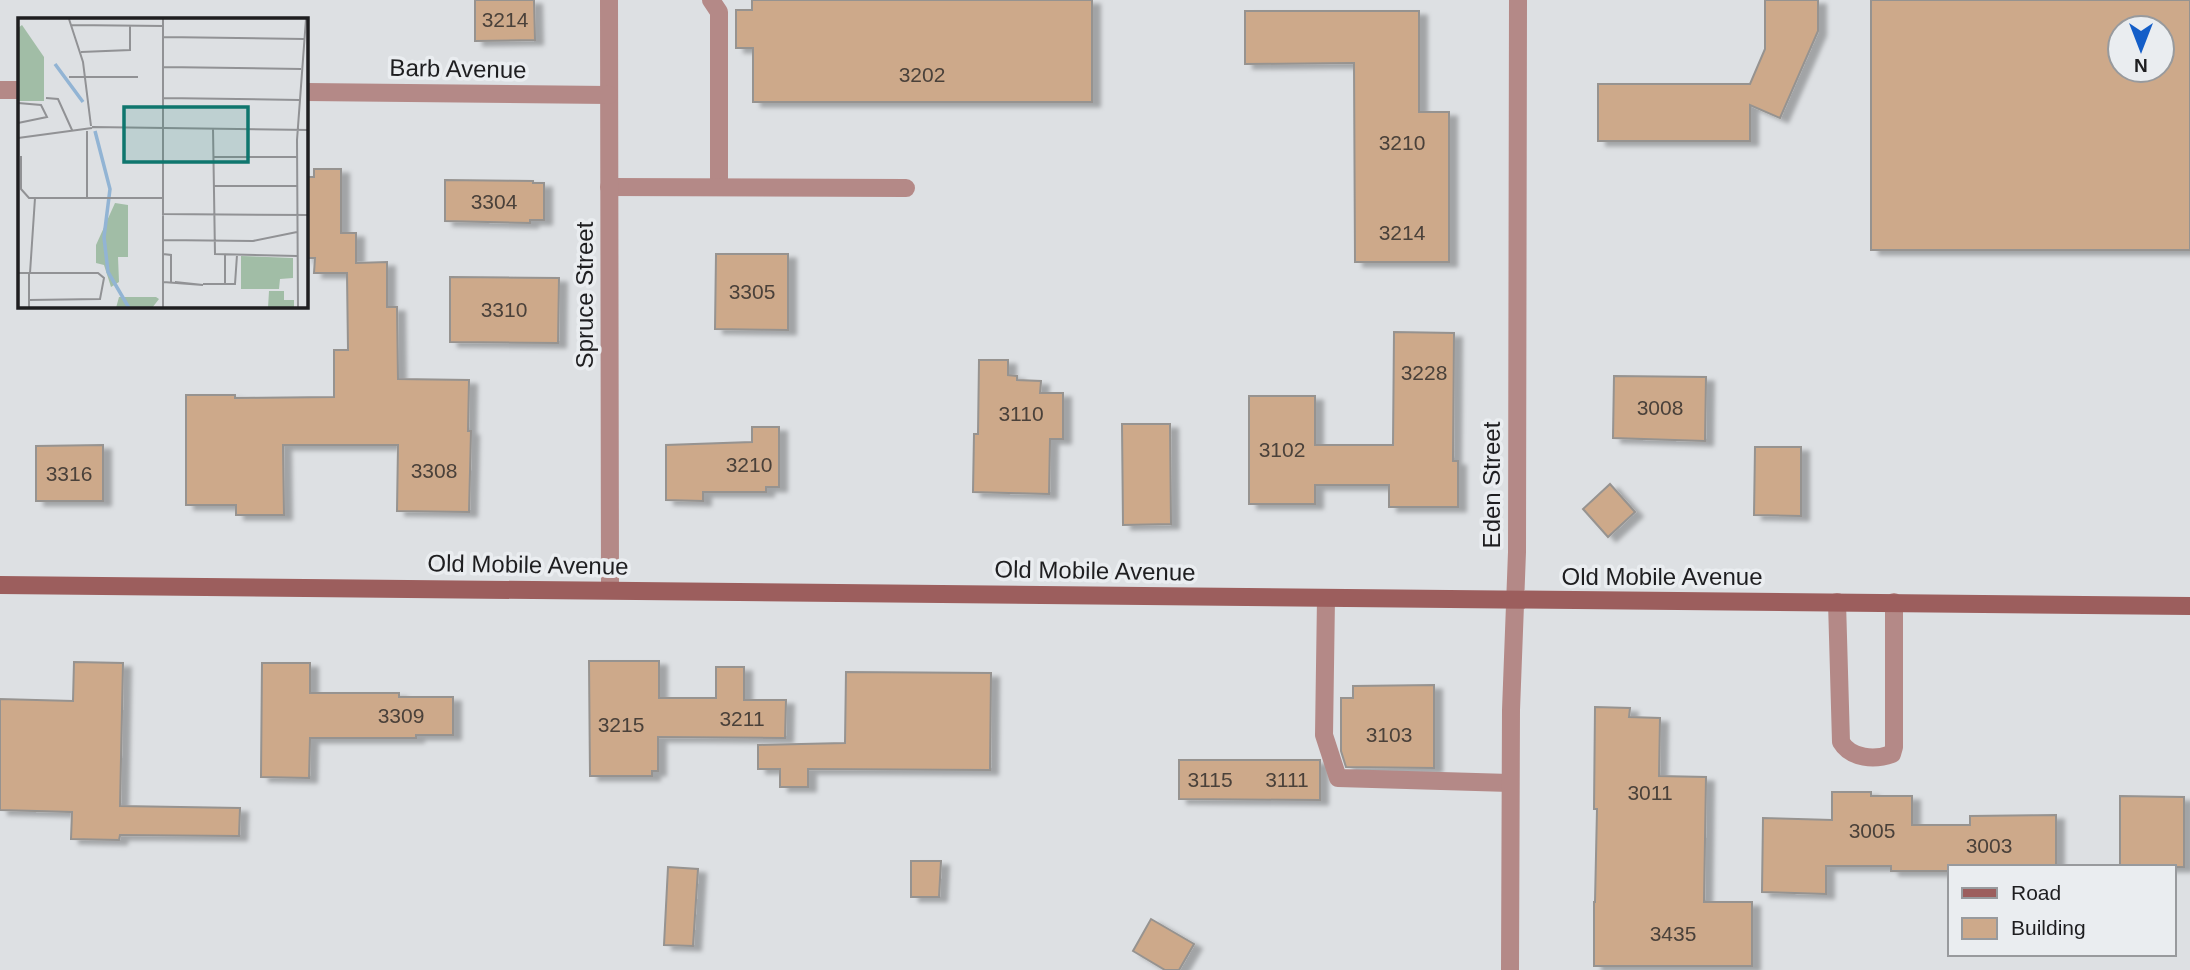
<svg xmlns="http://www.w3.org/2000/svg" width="2190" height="970" viewBox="0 0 2190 970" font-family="Helvetica,sans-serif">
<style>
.building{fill:#cda98a;stroke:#969390;stroke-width:2;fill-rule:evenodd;filter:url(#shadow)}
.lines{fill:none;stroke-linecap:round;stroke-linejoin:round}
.service{stroke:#b48987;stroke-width:18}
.minor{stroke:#b48987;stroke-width:18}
.tertiary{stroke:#b48987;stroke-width:18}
.secondary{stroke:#9c5e5d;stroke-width:18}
.labels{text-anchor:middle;stroke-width:7;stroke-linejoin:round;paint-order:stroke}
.number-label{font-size:21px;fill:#4a413a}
.street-label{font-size:24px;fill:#1e1e20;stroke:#eaedf0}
.inset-river{fill:none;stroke:#92b4d4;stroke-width:3.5}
.inset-road{fill:none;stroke:#919295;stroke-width:2}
.view{fill:#0f766e;fill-opacity:0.15;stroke:#0f766e;stroke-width:3.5}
.inset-edge{fill:none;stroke:#1e1e20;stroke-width:3.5}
</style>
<defs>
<filter id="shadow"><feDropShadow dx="8" dy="4.5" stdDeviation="2" flood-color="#0004"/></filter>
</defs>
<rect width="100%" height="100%" fill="#dde0e3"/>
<g class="building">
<polygon points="475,0 534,0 535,40 475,41"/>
<polygon points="752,0 1092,0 1092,102 753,102 753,48 736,48 736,10 752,10"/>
<polygon points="1765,0 1818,0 1818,31 1780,118 1750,105 1750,141 1598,141 1598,84 1750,84 1765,49"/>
<path d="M1871,0H2190V250H1871ZM2120,28H2162V70H2120Z"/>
<polygon points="1245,11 1419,11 1419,112 1449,112 1449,262 1355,262 1354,63 1245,64"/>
<polygon points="314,169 341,169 341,233 356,233 356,263 387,262 387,307 397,307 398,379 469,380 468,431 471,431 469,512 397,511 398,445 283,445 284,515 236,515 236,505 186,505 186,395 235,395 235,398 334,397 334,350 348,350 347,273 314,273 315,258 306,258 306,177 314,177"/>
<polygon points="445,180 533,181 533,183 544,183 544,220 530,220 530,223 445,221"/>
<polygon points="716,254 788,254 788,330 715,329"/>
<polygon points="450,277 559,278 558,343 450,342"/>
<polygon points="1394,332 1454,333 1453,461 1458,461 1458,507 1389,507 1389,485 1315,485 1315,504 1249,504 1249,396 1315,396 1315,445 1393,445"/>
<polygon points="979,360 1008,360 1008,375 1017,376 1017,380 1041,381 1040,393 1063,393 1063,439 1050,439 1049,494 973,492 974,434 978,434"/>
<polygon points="1614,376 1706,377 1705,441 1613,438"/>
<polygon points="1122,424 1170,424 1171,524 1123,525"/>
<polygon points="752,427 779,427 779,487 766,487 766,492 703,492 703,501 666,500 666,445 752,442"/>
<polygon points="103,445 103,501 36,501 36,446"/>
<polygon points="1755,447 1801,447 1801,516 1754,515"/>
<polygon points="1610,484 1635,512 1608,537 1583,509"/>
<polygon points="589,661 659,661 659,698 716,698 716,667 744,667 744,700 786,700 785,738 658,737 658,771 652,771 652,776 590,776"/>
<polygon points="74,662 123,663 120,806 240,808 239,836 120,835 119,840 71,839 72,812 0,810 0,699 73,701"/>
<polygon points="262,663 310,663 310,693 399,693 399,697 453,697 453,735 416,735 416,738 310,738 309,778 261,777"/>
<polygon points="846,672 991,673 990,770 808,769 808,787 780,787 780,769 758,769 758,745 845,743"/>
<polygon points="1434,685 1434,768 1346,767 1341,751 1341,698 1353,698 1353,686"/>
<polygon points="1595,707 1630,708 1629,717 1660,718 1659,776 1706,777 1704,902 1752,902 1752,966 1594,966 1594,902 1595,902 1597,809 1594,809"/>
<polygon points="1179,760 1320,760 1320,800 1179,799"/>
<polygon points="1832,792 1871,792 1871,796 1912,796 1912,825 1970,825 1970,816 2056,815 2056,867 1950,867 1950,871 1891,871 1891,866 1826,866 1826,894 1762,892 1763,818 1832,820"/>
<polygon points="2120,796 2184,797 2184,867 2120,867"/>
<polygon points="911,861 941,861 939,897 911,897"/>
<polygon points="668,867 698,869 693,946 664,945"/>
<polygon points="1151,919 1194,944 1179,970 1165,970 1133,951"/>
</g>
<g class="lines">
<g class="service">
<polyline points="711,0 719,12 719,187"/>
<polyline points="609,187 906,188"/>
<polyline points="1326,598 1324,735 1338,778 1510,783"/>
<path d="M1837,602L1841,742C1851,759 1875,760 1892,754L1894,747V602"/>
</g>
<g class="minor">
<polyline points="609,0 610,590"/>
<polyline points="0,90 19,90"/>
<polyline points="306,92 609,95"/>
</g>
<polyline class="tertiary" points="1510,970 1511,710 1517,552 1518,0"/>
<polyline class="secondary" points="0,585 2190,606"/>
</g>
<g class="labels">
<g class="number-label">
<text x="505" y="27">3214</text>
<text x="922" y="82">3202</text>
<text x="1402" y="150">3210</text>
<text x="494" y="209">3304</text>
<text x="1402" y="240">3214</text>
<text x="752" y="299">3305</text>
<text x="504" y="317">3310</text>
<text x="1424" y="380">3228</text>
<text x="1660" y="415">3008</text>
<text x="1021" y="421">3110</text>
<text x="1282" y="457">3102</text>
<text x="749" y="472">3210</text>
<text x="434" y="478">3308</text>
<text x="69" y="481">3316</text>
<text x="401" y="723">3309</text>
<text x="742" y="726">3211</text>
<text x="621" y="732">3215</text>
<text x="1389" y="742">3103</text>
<text x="1210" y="787">3115</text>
<text x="1287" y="787">3111</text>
<text x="1650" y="800">3011</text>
<text x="1872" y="838">3005</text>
<text x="1989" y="853">3003</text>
<text x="1673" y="941">3435</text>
</g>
<g class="street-label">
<text transform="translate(458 69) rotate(1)" y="8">Barb Avenue</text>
<text transform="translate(585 295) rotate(-90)" y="8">Spruce Street</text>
<text transform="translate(1492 485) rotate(-90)" y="8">Eden Street</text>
<text transform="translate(528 565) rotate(1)" y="8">Old Mobile Avenue</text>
<text transform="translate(1095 571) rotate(1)" y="8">Old Mobile Avenue</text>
<text x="1662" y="585">Old Mobile Avenue</text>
</g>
</g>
<g transform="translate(18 18)">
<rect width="290" height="290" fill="#dde0e3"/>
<path d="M4,7L26,39V83H0V10ZM97,185L110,187V239H100L101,264L93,269L86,247L78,245V227ZM223,238L275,240V260L262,261L261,271H223ZM251,273H266V282H276V290H250ZM101,279H138L141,281L134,290H98Z" fill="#a1bda6"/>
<path class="inset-river" d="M37,46L65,84M77,113L92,171L86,219L90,254L111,290"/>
<path class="inset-road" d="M51,1L65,44L73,108M145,1V290M53,7L145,8M145,19L286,21M63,34L112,32V7M145,49L283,51M51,59H120M28,80L40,81L54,112M145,80L282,82M0,85L23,87L29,99L0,105M74,109L291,112M195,111L197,236L279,238M0,120L74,110M3,138V171L11,180H144M196,139H279M196,168H279M69,180V113M144,196L291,197M145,222L235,223L279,214M145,236L153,237V264M0,255H80L86,260L82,281L11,282M12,255L17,180M145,264L185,267L157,264M185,266H217L219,237M207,267V237M11,290V255M280,290L279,122L288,1"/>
<path class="view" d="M106,89H230V144H106Z"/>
<rect width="290" height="290" class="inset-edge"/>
</g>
<rect x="1948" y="865" width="228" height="91" fill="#eaedf0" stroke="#989a9d" stroke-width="2"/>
<rect x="1962" y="888" width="35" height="10" fill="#9c5e5d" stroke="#989a9d" stroke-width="2"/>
<text x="2011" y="900" font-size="21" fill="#1e1e20">Road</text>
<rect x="1962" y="918" width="35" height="21" fill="#cda98a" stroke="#989a9d" stroke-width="2"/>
<text x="2011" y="935" font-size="21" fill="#1e1e20">Building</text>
<g transform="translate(2141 49) rotate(180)"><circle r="33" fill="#eaedf0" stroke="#989a9d" stroke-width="2"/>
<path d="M0-5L12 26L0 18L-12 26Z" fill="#145ec8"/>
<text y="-10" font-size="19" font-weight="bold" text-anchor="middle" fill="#1e1e20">N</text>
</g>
</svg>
